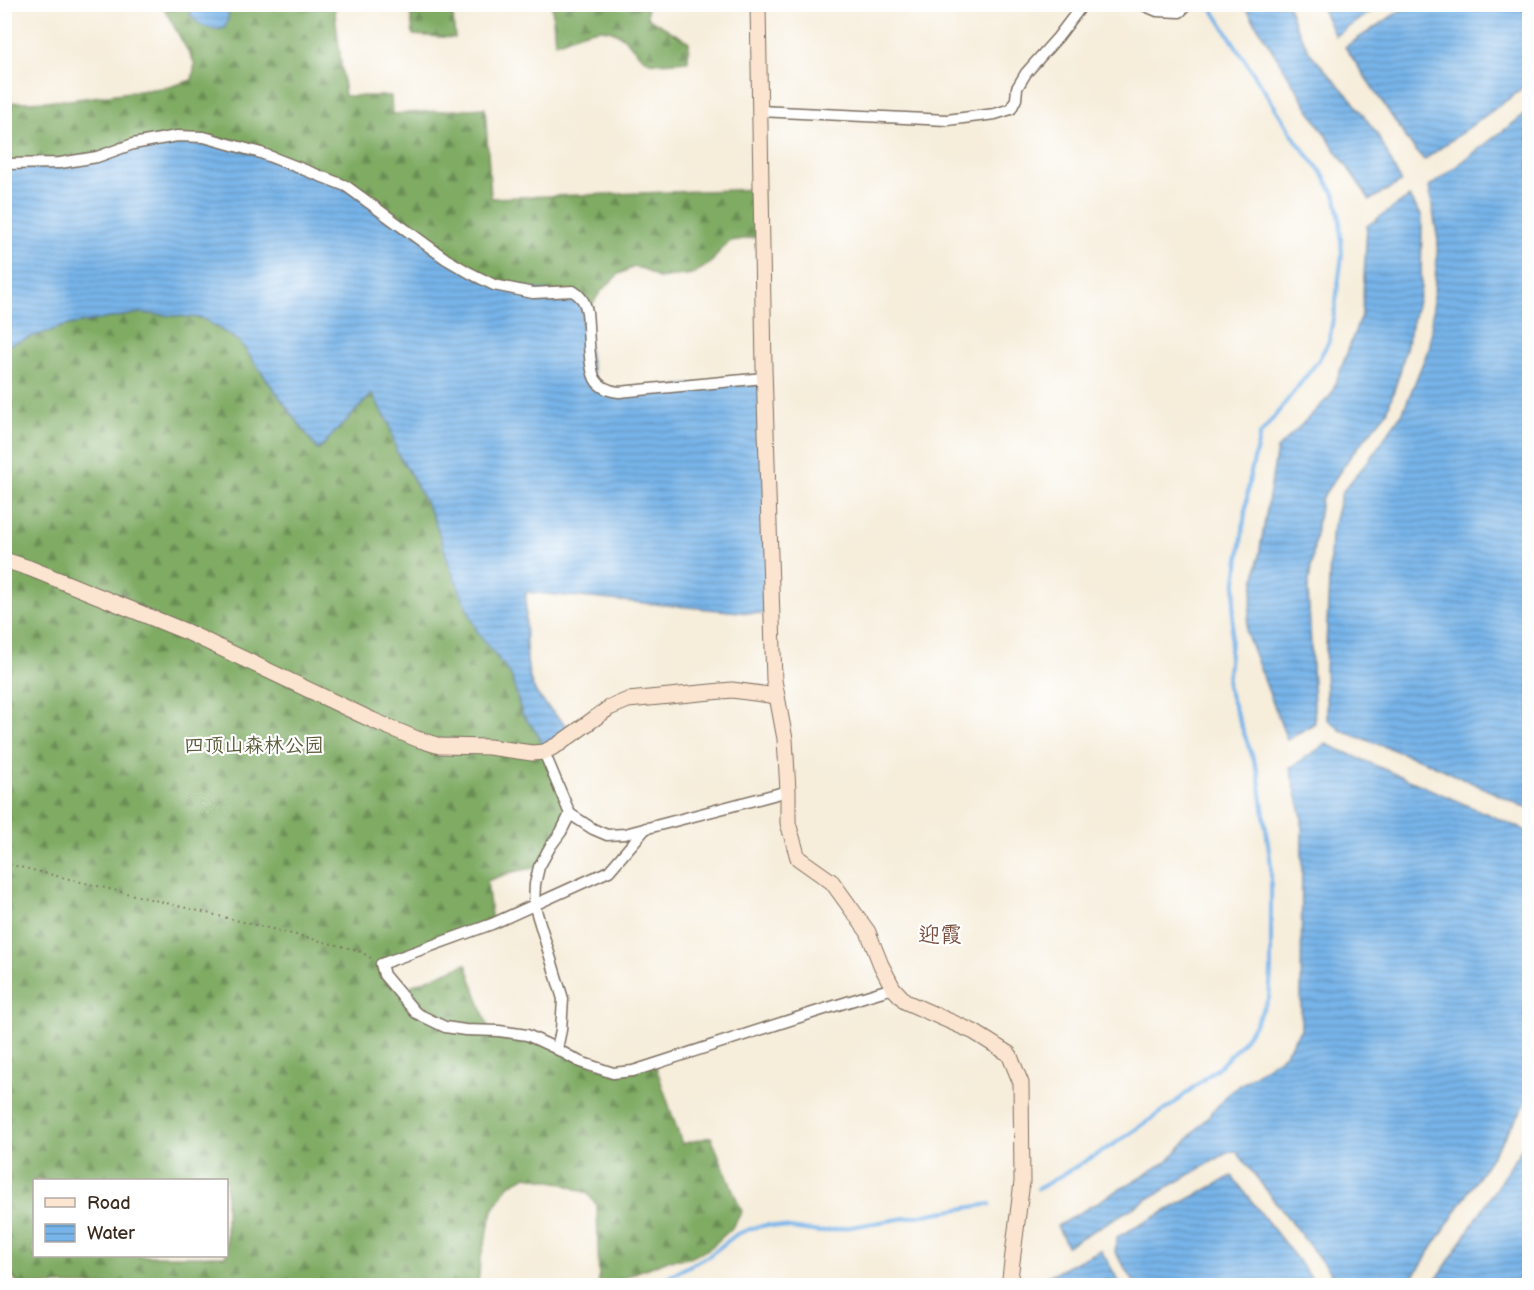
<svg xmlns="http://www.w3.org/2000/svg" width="1534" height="1290" viewBox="0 0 1534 1290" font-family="'Balsamiq Sans','LXGW WenKai TC',sans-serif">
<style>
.forest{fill:url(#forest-firs);stroke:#5d6a41;stroke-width:1.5;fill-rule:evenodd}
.water{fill:url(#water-rules);stroke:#596f84;stroke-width:1.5}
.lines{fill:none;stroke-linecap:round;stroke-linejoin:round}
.stream{stroke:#77b4e9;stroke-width:4}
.street-casing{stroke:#7c6e60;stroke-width:13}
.secondary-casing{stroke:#7c6e60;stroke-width:17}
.path{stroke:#7c6e60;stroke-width:2;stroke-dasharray:1.5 4.5;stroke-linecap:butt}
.street{stroke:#fff;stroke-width:10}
.secondary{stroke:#fce5d0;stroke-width:15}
.labels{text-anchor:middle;stroke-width:4.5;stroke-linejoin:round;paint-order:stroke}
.park-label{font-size:20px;fill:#595937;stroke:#fff}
.quarter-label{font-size:22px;fill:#784e3f;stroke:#fff}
</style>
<defs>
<pattern id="forest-firs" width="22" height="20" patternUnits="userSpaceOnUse" patternTransform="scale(1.5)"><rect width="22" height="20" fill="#7fab64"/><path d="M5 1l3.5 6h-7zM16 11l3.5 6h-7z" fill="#698b52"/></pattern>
<pattern id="water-rules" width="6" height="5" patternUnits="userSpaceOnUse" patternTransform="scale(1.5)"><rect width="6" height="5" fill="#77b4e9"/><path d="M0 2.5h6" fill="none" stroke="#6393bc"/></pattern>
</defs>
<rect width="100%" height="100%" fill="#fff"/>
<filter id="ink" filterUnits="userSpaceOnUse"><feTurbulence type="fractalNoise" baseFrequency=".0167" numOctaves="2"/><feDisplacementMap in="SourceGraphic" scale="12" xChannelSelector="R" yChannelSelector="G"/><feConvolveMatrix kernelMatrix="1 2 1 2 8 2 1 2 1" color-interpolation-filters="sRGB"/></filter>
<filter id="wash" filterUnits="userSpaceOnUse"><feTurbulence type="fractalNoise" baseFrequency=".008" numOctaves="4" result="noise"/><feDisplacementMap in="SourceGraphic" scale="24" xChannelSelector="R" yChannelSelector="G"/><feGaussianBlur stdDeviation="1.35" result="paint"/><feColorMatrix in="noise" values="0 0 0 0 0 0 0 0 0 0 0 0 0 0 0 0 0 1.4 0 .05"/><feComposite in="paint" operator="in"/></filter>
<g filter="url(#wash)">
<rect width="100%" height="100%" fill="#f6edda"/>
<g class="forest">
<polygon points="162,5 185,5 190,12 228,19 229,5 334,5 345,96 391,96 392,114 485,108 491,198 761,189 762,236 731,241 721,249 711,263 693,274 658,278 644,269 634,267 619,274 601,291 587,312 533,293 97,157 5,164 5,103 70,100 169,87 192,80 195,64"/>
<polygon points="410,5 452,5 455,38 413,35"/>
<path d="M552,5H647V17L689,42L688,61C680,61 657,64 650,62C642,59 635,50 629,43C606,17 582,34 555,43Z"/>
<path d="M140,313L202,318L239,341L318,450L372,394L389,423L397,453L411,475L435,521L478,633L511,675L522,714L538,734L544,752L570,814L539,867L512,872L487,881L492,924L381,963L398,991L466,964L489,1030L527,1035L613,1073L655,1064L682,1144L711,1137L742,1212L731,1229L710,1248L690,1258L668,1260L637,1272L611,1285H599L597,1205L587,1193L561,1183L527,1176L509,1185L493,1210L480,1261L478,1285H19L4,1264V346L68,325ZM34,1180H226V1256H34Z"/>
</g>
<g class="water">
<polygon points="1410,4 1529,5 1529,84 1424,160 1411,145 1345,47"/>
<path d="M185,5H229L228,19L225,28C216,31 204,28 196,21C192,17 188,10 185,5Z"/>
<polygon points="1244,5 1288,5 1295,25 1311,54 1352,100 1378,135 1401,182 1370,200 1322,130"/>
<polygon points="1320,5 1381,5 1335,36"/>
<polygon points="1529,111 1529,809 1429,763 1342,731 1327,719 1325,670 1331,535 1342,492 1368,461 1403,412 1430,345 1438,241 1429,187"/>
<path d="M204,137L346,186L482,280L579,296L594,378L611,391L764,378L772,615L526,592C526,619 523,663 533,687C540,702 562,721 574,733L544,752L538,734L522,714L511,675L478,633L451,570L435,521L411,475L397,453L389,423L372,394L318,450L239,341L202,318L140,313L68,325L5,346L4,164L60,163L133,144Z"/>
<polygon points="1409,197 1422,216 1421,289 1400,372 1387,412 1350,457 1321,499 1308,589 1315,723 1287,740 1246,632 1277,449 1331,395 1362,313 1367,226"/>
<polygon points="1326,744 1529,832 1529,1099 1408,1285 1340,1285 1236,1151 1227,1153 1067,1246 1057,1226 1168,1161 1230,1092 1285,1054 1301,1029 1302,817 1290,768"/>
<polygon points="1529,1137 1529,1285 1433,1285"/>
<polygon points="1232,1176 1317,1285 1136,1285 1115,1252 1117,1237"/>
<polygon points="1101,1250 1121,1285 1032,1285 1032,1284"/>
</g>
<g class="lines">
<g class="stream">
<polyline points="1038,1189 1111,1146 1172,1105 1221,1065 1241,1044 1255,1024 1269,998 1271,971 1271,865 1258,772 1227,686 1236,581 1250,476 1260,435 1318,361 1329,341 1335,308 1342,255 1340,221 1336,197 1322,173 1298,143 1209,4"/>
<polyline points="651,1286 710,1255 737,1234 753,1228 767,1225 820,1232 990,1204"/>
</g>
</g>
</g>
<g filter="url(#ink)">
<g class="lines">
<defs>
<g id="street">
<polyline points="1141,4 1157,11 1180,12 1188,4"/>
<polyline points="759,111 947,120 995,114 1011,109 1016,99 1017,88 1026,73 1058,37 1083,4"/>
<path d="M4,164L60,163L97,157L133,144L177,136L204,137L261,153L346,186L446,259L470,273L494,285L533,293L573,291C582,297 585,302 587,312C589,329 588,365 595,379C600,388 610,391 619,392L764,378"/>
<polyline points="544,752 570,814 561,832 550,847 539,867 535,884 534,904 563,999 561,1030 557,1049"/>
<polyline points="570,814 593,829 607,835 625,834 788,791"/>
<path d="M646,828L609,871L492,924L381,964L384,975L416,1013L445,1027L465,1030L499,1031L527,1035L553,1047L580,1062L613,1073L633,1071C720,1043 806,1014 893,988"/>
</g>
<g id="secondary">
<polyline points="758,4 764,368 774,680 785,739 788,791 788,823 798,858 832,882 868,932 881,965 893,988 906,1002 974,1032 1009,1054 1021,1083 1022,1182 1009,1286"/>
<polyline points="4,560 29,568 187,632 372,720 417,739 440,746 489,747 532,753 544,752 559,744 609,708 628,700 732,690 777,696"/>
</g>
</defs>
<use href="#street" class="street-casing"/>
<use href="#secondary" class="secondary-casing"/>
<polyline class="path" points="4,863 357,950 371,958"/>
<use href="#street" class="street"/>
<use href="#secondary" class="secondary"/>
</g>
</g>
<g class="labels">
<g class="park-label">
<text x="254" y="752">四顶山森林公园</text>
</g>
<g class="quarter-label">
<text x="940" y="942">迎霞</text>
</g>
</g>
<rect width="1534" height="1290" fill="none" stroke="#fff" stroke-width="24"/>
<rect x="33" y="1179" width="195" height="78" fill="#ffffff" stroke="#b1aaa5" stroke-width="1.5"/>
<rect x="45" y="1198" width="30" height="9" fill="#fce5d0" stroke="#b1aaa5" stroke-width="1.5"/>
<text x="87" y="1209" font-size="18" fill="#3b2a1e">Road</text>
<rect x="45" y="1224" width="30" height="18" fill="url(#water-rules)" stroke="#b1aaa5" stroke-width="1.5"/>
<text x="87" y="1239" font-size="18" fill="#3b2a1e">Water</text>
</svg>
